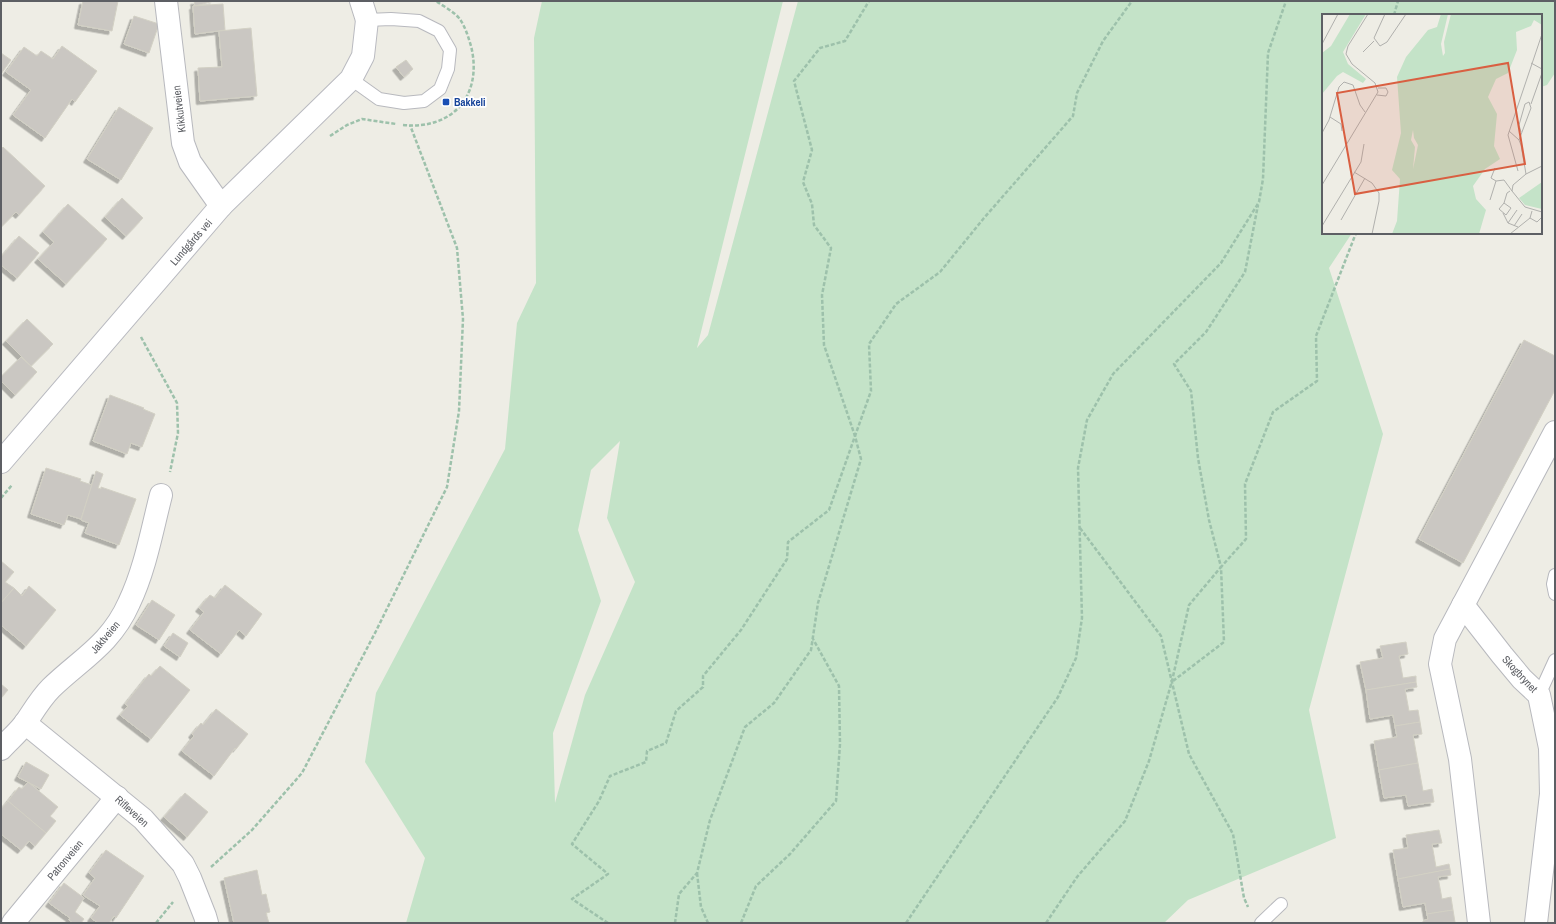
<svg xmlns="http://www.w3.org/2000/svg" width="1556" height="924" viewBox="0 0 1556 924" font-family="'Archivo Narrow',sans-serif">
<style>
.green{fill:#c4e3c8;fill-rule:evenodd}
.building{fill:#cac7c2;stroke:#d2d0c4;filter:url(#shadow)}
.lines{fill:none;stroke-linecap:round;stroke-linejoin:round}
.lane-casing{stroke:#b8b9be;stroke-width:14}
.street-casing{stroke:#b8b9be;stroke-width:24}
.secondary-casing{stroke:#b9bac0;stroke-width:24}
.path{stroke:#9dc1ab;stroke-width:2.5;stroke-dasharray:4 2;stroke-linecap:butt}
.lane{stroke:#fff;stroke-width:12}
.street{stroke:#fff;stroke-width:22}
.secondary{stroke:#fff;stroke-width:22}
.transit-dot{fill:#1a4fb4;stroke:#fff;stroke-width:1.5}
.labels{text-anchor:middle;stroke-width:3.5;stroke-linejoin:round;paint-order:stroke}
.transit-label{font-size:11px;font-weight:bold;fill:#164399;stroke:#fff;text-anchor:start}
.street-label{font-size:11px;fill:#5d5f64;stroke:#fff}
.inset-road{fill:none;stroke:#b0b0ad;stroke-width:1}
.view{fill:#d95f41;fill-opacity:0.15;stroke:#d95f41;stroke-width:2}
.inset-edge{fill:none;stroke:#5d5f64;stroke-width:2}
</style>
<defs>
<filter id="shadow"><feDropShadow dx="-3.5" dy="3.5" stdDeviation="0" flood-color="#0004"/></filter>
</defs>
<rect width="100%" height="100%" fill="#eeede5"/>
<path class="green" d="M542,1H783L697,348L708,335L798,1H1555V73L1547,85L1541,87V15H1323V233H1352L1329,268L1383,434L1309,710L1336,838L1188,900L1164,923H406L425,858L365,762L376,693L505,449L517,323L536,283L534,38ZM620,441L607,518L635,582L585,695L555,803L553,733L601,601L578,530L591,470Z"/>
<g class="building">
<polygon points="83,1 118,1 112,31 78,25"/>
<polygon points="194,1 214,1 195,6"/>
<polygon points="223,4 225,30 195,34 193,6"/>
<polygon points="134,16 159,24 149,53 124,44"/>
<polygon points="251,28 257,96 200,101 198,68 222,67 219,31"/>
<polygon points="62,46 97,71 75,102 72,99 45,138 13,115 31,90 6,72 24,47 37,56 41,51 53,59"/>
<polygon points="1,53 11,60 1,74"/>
<polygon points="406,60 413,69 404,77 396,67"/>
<polygon points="119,107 153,128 121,180 87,159"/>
<polygon points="3,147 45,186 19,215 16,212 1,227 1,149"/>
<polygon points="122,198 143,218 126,236 105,217"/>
<polygon points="68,204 107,239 66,284 38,259 54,242 43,232"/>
<polygon points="19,236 39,253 17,278 1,265 1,257"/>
<polygon points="27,319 53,344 31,366 6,341"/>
<polygon points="1524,340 1555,356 1555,390 1463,563 1419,539"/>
<polygon points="21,357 37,372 15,395 1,381 1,377"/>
<polygon points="110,395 144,408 143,409 155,414 142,447 131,443 127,454 93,441"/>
<polygon points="46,468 81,479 80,481 92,485 81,519 68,515 64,525 31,514"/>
<polygon points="96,471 103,474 98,488 101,489 101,487 136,499 119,545 85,533 89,523 81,520"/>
<polygon points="1,561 14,572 5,582 14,588 1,603"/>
<polygon points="225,585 262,614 246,636 239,630 221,654 190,630 204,612 199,608 210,595 215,598"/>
<polygon points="29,586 56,610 26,646 1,625 1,603 14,588 22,596"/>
<polygon points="152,600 175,615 159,640 136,625"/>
<polygon points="173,633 188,643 180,657 164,646"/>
<polygon points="1406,642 1408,654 1399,656 1403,678 1416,676 1416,682 1366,690 1360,662 1383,658 1380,646"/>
<polygon points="160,666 190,690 151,739 120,715 128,706 125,704 149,674 151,676"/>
<polygon points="1416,682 1417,687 1405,689 1409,711 1418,710 1420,722 1395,726 1393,715 1370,719 1366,690"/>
<polygon points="1,684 8,690 1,698"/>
<polygon points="216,709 248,734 236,749 235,748 214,776 182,751 194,736 192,734 201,723 203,725"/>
<polygon points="1420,722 1422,734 1413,735 1418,763 1379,770 1374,741 1397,737 1395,726"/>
<polygon points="26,762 49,775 41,789 18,777"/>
<polygon points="1418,763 1423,791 1432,789 1434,802 1408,806 1406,795 1384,798 1379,770"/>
<polygon points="28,782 58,807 50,816 56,821 46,833 8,801 19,787 22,789"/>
<polygon points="185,793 208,812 187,837 164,817"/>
<polygon points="8,801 46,833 35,846 29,841 21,850 1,834 1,809"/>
<polygon points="1439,830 1442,843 1432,844 1436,867 1449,864 1450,869 1398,879 1393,850 1408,848 1406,835"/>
<polygon points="106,850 144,876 116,918 114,916 109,923 98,923 91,918 100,906 83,895 95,878 89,873"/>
<polygon points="1450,869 1451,875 1438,877 1442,899 1451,897 1453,910 1427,914 1425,903 1403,907 1398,879"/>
<polygon points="257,870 262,895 266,894 270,912 266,913 269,923 234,923 224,878"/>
<polygon points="64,883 84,898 75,912 84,919 81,923 73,923 69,920 70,918 49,903"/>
<polygon points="1453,910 1455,922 1423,923 1423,921 1428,919 1427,914"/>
</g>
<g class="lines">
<defs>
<g id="lane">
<polyline points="351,79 379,99 404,103 424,101 440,89 448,69 450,50 439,31 419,21 391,19 367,20"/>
<polyline points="1555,575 1553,584 1555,594"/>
<polyline points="1539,695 1555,660"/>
<polyline points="1261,923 1281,904"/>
</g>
<g id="street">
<polyline points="166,1 183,143 190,162 221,206"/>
<polyline points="361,1 367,20"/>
<polyline points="1463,605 1502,655 1522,679 1539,695 1550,748 1551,794 1536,923"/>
<polyline points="25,723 143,819 183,864 190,878 205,916 207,923"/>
<path d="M1,749C9,740 19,732 26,722C34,710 41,698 51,688C81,659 111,644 129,603C145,570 152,530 161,495"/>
<polyline points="13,923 117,797"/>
<polyline points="1479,923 1460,759 1440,664 1445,639 1555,432"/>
</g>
<polyline id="secondary" points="1,462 221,206 351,79 363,56 367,20"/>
</defs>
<use href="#lane" class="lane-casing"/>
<use href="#street" class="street-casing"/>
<use href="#secondary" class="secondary-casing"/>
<g class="path">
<polyline points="1394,15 1398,1"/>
<path d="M403,125C454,130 483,94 471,46C468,36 465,26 459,18C453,11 443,6 436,1"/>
<polyline points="330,136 347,125 362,119 396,124"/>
<polyline points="141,337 177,403 178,433 170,472"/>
<polyline points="1,498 12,485"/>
<polyline points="1080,528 1161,636 1189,754 1233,834 1244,898 1248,907"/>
<polyline points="1173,681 1224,642 1221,567 1246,539 1245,484 1273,412 1317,381 1316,336 1356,233"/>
<polyline points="211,867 252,830 302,773 376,631 447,487 459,411 463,319 457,248 410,125"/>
<polyline points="697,873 701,907 708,923"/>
<polyline points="156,923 173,902"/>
<polyline points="608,923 572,899 608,874 572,844 599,801 610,776 646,762 647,751 666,743 676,711 703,687 703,676 741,630 787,559 788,542 829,510 855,436 824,345 822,295 831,248 814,225 812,204 803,182 812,150 794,81 820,48 845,41 869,1"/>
<polyline points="675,923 679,894 697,873 710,820 745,727 774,703 811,650 818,603 861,459 855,436 871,391 869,344 896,304 940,272 984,218 1073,116 1077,93 1103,41 1132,1"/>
<polyline points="741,923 756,886 790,854 836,801 840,744 839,686 813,639"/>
<polyline points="906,923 1058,697 1076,658 1082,618 1078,468 1087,420 1113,374 1221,263 1259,202 1263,179 1268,53 1286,1"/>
<polyline points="1046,923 1077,877 1125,821 1149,761 1172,681 1189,605 1221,567 1209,520 1198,458 1191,391 1174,364 1206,332 1245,272 1258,205"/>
</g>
<use href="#lane" class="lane"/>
<use href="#street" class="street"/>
<use href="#secondary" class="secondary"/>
</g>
<rect class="transit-dot" x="442" y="98" width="8" height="8" rx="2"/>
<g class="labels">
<g class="transit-label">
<text x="454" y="106">Bakkeli</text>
</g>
<g class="street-label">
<text transform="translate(179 109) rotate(-97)" y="4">Kikkutveien</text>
<text transform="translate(191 242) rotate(-49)" y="4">Lundgårds vei</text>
<text transform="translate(105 637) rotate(-50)" y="4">Jaktveien</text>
<text transform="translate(1520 674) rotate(47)" y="4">Skogbrynet</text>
<text transform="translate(132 811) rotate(42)" y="4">Rifleveien</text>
<text transform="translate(65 860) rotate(-50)" y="4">Patronveien</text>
</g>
</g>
<g transform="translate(1322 14)">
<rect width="220" height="220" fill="#eeede5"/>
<path d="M28,0H44L21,38L26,50L44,65L41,69L21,58L15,62L0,80V39L9,32ZM119,0H126L119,30L121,42L123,39L122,28L129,0H220V11L212,6L209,12L194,18L195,36L186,59L174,65L166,83L175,100L172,132L178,145L163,155L151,172L154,185L164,196L157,220H70L75,207L78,165L70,156L79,119L75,63L84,43L106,16L115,13ZM91,116L92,124L96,131L91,155L93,133L89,126ZM220,168V195L203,191L197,184Z" fill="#c4e3c8" fill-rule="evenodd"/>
<path class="inset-road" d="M63,0L52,24L58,32L65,28L84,0M0,30L16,0M41,38L52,27M209,49L220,55M55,81L64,82L66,78L64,74H56M209,90L220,59M8,103L19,110L20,117M187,117L197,126L199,131L204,160M0,119L7,106L17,73L22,68L31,71L38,91L43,98M197,126L209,94L207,88L203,90L197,111L199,118M220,152L204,160L191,171L190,177L203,193L220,198M173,154L169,164L174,167L182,166L190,177M196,157L186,121L220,20M32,158L50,169L57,179V187L50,220M0,171L56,78L53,69L30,50L24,40L26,32L46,0M168,186L174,167M182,189L189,194L184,201L177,195ZM182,189L185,179L188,177M181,199L186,209L196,213M208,204L215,208L220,203M19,206L43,164M186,209L195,196M0,212L39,148L42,130M192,212L200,200M188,220L208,204L210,197"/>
<path class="view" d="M186,49L203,150L33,180L15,79Z"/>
<rect width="220" height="220" class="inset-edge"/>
</g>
<rect width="1556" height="924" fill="none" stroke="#5d5f64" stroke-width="4"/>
</svg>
